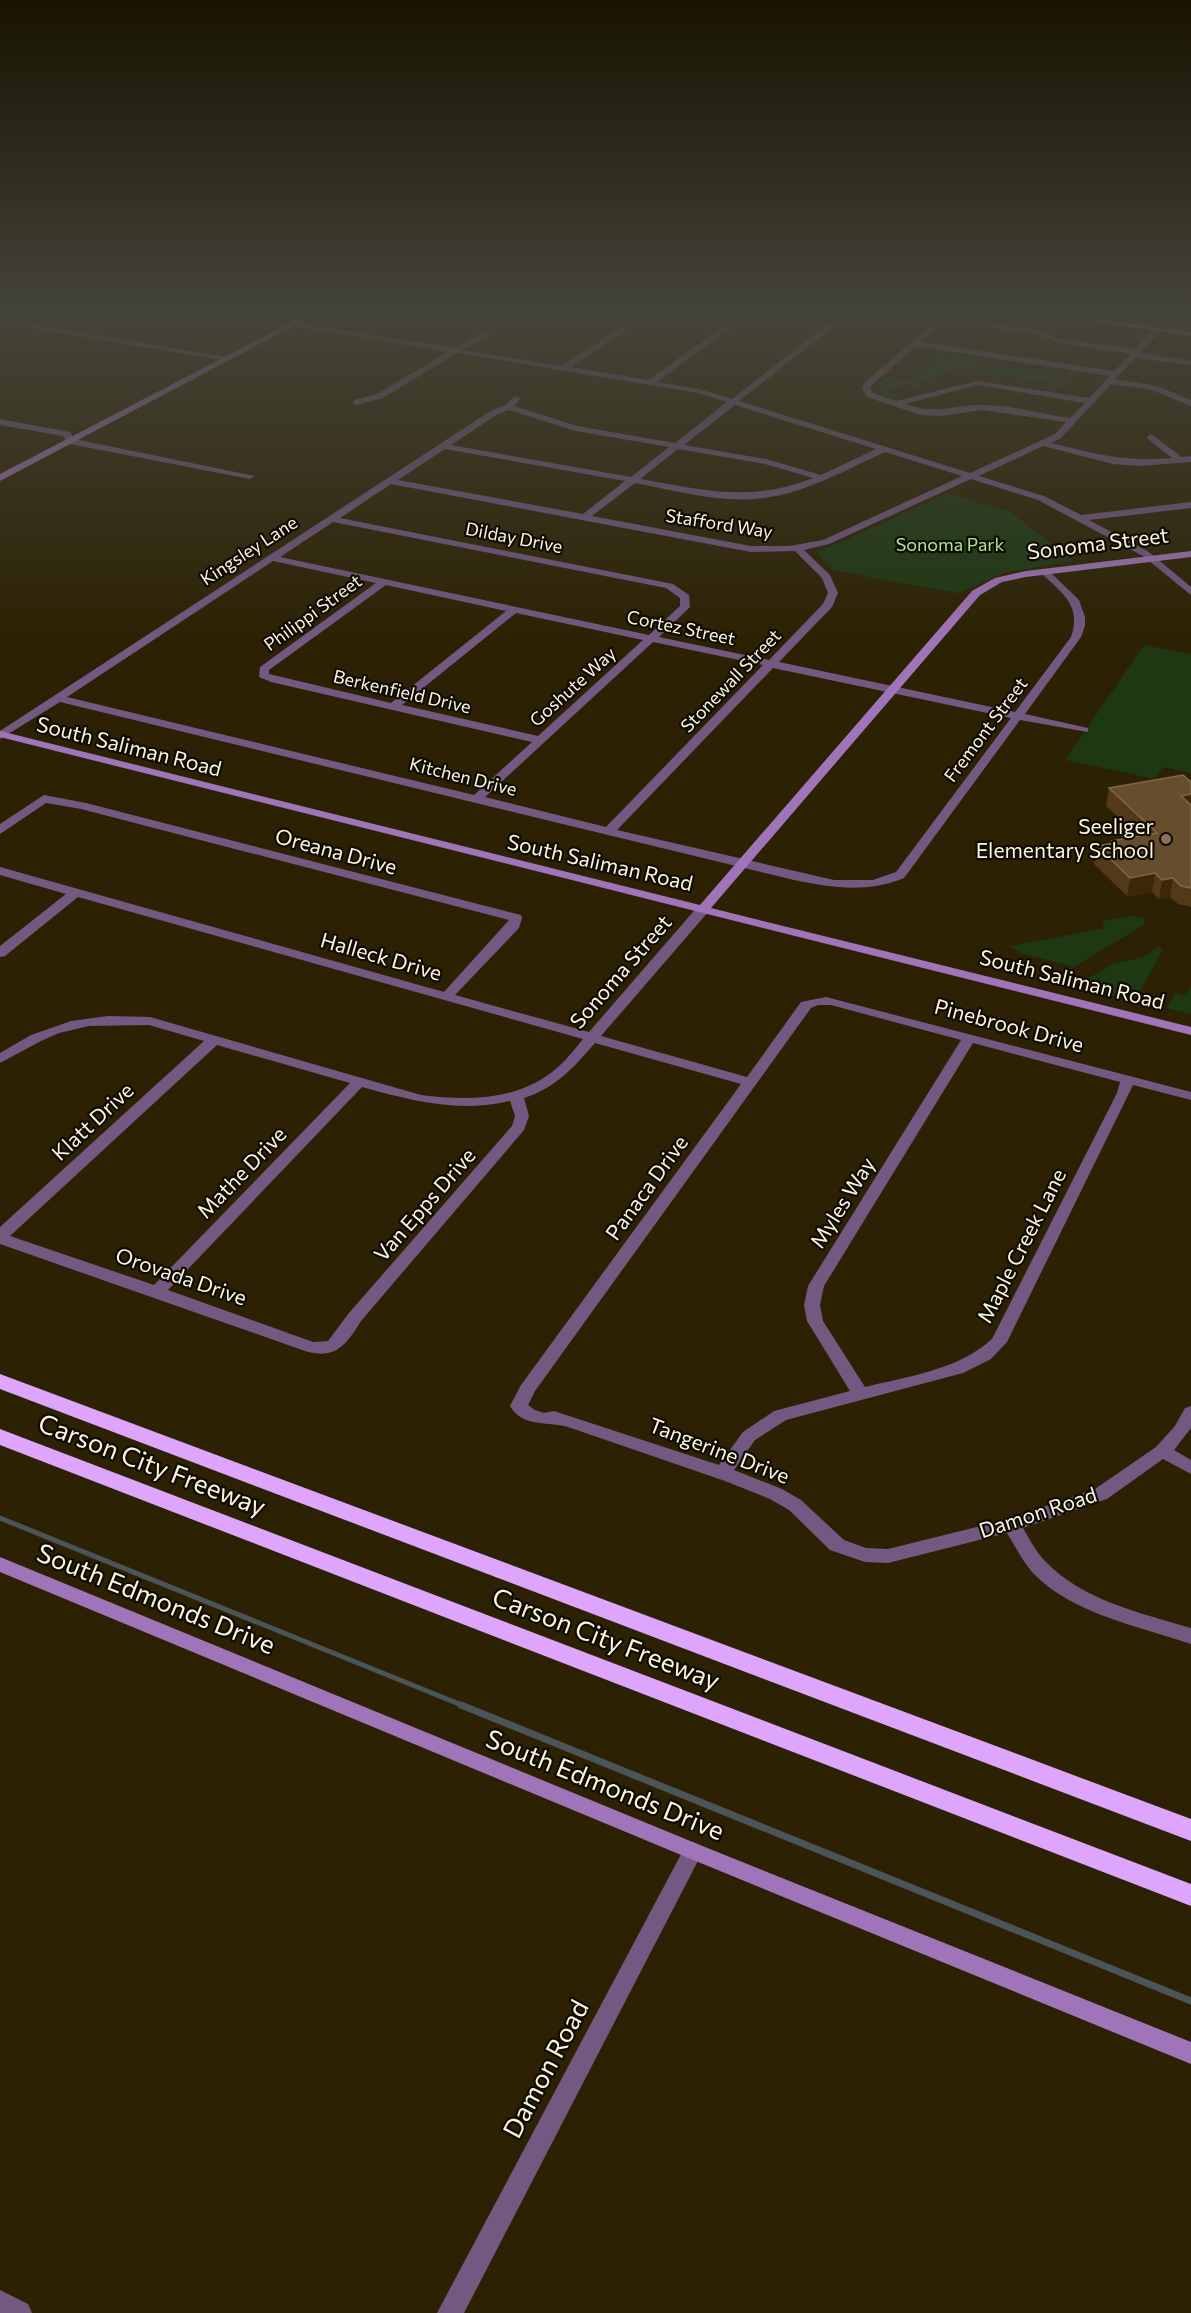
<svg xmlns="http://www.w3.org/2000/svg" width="1191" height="2313" viewBox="0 0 1191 2313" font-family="Commissioner,sans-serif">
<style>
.green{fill:#1d3812}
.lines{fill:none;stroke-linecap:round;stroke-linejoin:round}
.stream-far1{stroke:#4b5559;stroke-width:5}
.stream{stroke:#4b5559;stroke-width:7}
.street{fill:#735882;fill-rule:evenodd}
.secondary{fill:#a074b9;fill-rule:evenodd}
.highway{fill:#dda6fc;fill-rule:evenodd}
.wall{fill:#543918}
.shaded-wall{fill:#3c2707}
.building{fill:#664d2e;stroke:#7d684a;stroke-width:1.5}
.education-dot{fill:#8d6e63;stroke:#100c02;stroke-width:2}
.labels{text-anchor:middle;stroke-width:4.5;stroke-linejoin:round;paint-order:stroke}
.far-street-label{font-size:18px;fill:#fbf5e3;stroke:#100c02}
.far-park-label{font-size:18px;fill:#aae992;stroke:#100c02}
.street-label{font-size:21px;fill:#fbf5e3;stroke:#100c02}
.poi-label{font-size:21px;fill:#fbf5e3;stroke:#100c02;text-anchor:end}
.near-street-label{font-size:26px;fill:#fbf5e3;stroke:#100c02}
</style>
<rect width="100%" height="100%" fill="#2c2203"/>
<g class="green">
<path d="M939,358L970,361L971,363L988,366L991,363L1001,366L1000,368L1035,371L1062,378L1071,369L1081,371L1079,373L1073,372L1063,383L1068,384L1066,387L1060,386L1054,392L1047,391L1054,383L1036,380L1034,382L1024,380L1025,378L980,374L983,370C955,365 946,375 919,382L921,384L917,385L924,388L921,390L907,384L882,390L896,396L889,398L878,391L879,384L887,377C898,379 913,385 920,375L916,374L920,371H925Z"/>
<polygon points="951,494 1010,512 1074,561 1003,573 959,593 832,570 816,551 833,546 944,495"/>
<polygon points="1144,645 1191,654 1191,773 1163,767 1155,779 1065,760"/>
<polygon points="1131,916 1143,918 1145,924 1074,967 1020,953 1011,946 1105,928 1102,921"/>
<path d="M1158,947L1163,950L1137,996C1124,1000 1096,995 1087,984L1089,978L1113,964L1143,957Z"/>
<polygon points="1191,986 1191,1014 1167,1008 1175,993 1186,996"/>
</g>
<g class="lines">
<polyline class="stream-far1" points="0,1518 464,1706"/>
<polyline class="stream" points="461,1705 1191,2001"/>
<g class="street">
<path d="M637,317H646L571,367L648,380L737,317H746L657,382L699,389L732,399L837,317H846L739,401L970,473L1055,434L1066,422L982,410L941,416L921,415L867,397L862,389L865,382L941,317L1032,329L1060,339L1135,349L1155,327H1161V331L1140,353L1191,361V365L1136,358L1115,379L1157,386L1191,400V406L1152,390L1111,384L1061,438L1051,443C1097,454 1123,462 1172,458L1148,439L1147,437L1151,434L1182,457L1191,456V462L1139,466L1113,464L1043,446L979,476L1044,496L1081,515L1191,502V508L1089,520L1149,552L1191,587V595L1143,556L1038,500L971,479L829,544L804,550L830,575L838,593L832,607L779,662L1015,712L1071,637C1082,605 1062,593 1041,573V569H1047L1079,600L1085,617V626L1081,637L1025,714L1088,728V732L1020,720L904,878C867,893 833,888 794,880L60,702L0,739V731L492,410L506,405L514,396L521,398L514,406L577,426L675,443L727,402L698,393L457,353L383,398L357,405L354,404V400L377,394L448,352L294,326L290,324L291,322L454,348L487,330L491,332L490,334L463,350L562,366ZM946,321L1030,333L1059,343L1131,354L1114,371L920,342ZM916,346L1110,376L1089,398L977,381L896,401L873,393L870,389L872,385ZM977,385L1085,403L1070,418C1042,414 1011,405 983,405C950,404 940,416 905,404ZM735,405L876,449L821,475L766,459L684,445ZM509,410L576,431L669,447L631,477L451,445L498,414ZM445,449L625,481L583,514L398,480ZM678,449L765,464L813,478C749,503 705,490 640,479ZM885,452L962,476L823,540L789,546H751L592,516L635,483C674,490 714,502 754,499C801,496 843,471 885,452ZM391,484L751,552L795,551L822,578L828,593L823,604L769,660L659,637L690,607L689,595L673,584L340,518ZM333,522L666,588L680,598V606L649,635L280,557ZM273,561L376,583L260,667L259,677L271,682L532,742L474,795L67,697ZM386,585L506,611L391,703L269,674V670ZM516,613L643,640L538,736L402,705ZM653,642L763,665L606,827L485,797ZM773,668L1011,718L896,872L873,880H834L617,830Z"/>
<polygon points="0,319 227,357 231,359 227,361 0,323"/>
<polygon points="0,419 70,432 74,439 255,476 250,479 70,444 67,443 63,436 0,425"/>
<path d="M44,795L86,803L521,915L522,918L519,928L455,995L589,1032L699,905H709L710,908L709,911L601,1036L747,1077L801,1002L826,997L1191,1092V1100L1133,1085L1007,1342L991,1359L963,1373L786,1420L755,1440L734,1470L782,1489L801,1500L844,1540L866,1548L888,1549L1009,1519L1095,1489L1156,1447L1175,1426L1185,1408L1191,1406V1428L1174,1450L1191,1460V1474L1163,1459L1107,1499L1023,1528C1030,1540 1036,1552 1046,1562C1084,1601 1141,1613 1191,1628V1644C1138,1626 1072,1614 1032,1572C1022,1560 1015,1546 1007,1533L888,1563L865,1562L830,1550L789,1510L770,1499L725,1481L568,1427C547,1421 523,1428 510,1406L521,1385L741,1084L595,1043C574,1067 556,1088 524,1098L529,1116L524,1130L361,1321C346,1345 336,1360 305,1351L0,1244V1227L204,1041L149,1025L89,1026L59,1033L41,1041L0,1063V1053L31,1035L71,1021L108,1016L150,1017L421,1095C469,1101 520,1101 558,1067C567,1059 575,1049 583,1039L78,897L5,956L0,957V946L66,894L0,875V867L444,992L509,920L81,809L46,803L0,834V824ZM818,1005H831L961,1040L808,1286L804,1305L807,1321L850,1391L774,1411L743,1432L719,1465L560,1413L554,1411L544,1413L535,1410L528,1405L535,1391L811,1008ZM973,1043L1120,1082L1117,1093L992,1339C958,1370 909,1376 865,1387L823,1321L820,1305L824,1286ZM217,1045L350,1083L154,1285L10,1236ZM362,1087C413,1101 458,1113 510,1101L515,1116L512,1126L349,1313L328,1341L313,1342L168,1290Z"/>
<polygon points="693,1842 700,1845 704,1851 700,1857 464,2313 437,2313 686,1845"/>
<polygon points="0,2290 28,2304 32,2313 0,2313"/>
</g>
<g class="secondary">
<polygon points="301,317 311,317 0,481 0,474"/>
<polygon points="1064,317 1084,317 1191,332 1191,336"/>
<polygon points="1191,551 1191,557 1026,577 1002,582 980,595 711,908 1191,1027 1191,1035 0,737 0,731 700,905 972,591 995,578 1026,571"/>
<polygon points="0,1557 700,1845 1191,2042 1191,2064 686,1857 0,1572"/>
</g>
<g class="highway">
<polygon points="0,1374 1191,1819 1191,1841 0,1389"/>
<polygon points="0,1429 1191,1884 1191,1906 0,1445"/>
</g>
</g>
<polygon class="wall" points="1191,782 1191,907 1178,904 1170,897 1159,899 1152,892 1127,896 1094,864 1097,846 1112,843 1112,841 1138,836 1106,806 1109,788"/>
<g class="shaded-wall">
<polygon points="1191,794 1191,811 1181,796"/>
<polygon points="1155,873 1152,892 1127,896 1130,878"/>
<polygon points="1173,878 1170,897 1159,899 1162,880"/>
</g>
<polygon class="building" points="1183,775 1191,782 1191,794 1181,796 1191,805 1191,888 1181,886 1173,878 1162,880 1155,873 1130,878 1097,846 1114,843 1112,841 1157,833 1109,788"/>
<linearGradient id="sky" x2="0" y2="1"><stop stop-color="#181302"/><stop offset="0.49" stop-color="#454439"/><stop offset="1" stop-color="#454439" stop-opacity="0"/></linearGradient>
<rect width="1191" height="641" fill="url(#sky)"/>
<circle class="education-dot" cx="1166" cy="839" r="6"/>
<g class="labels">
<g class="far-street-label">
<text transform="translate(719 524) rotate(9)" y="6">Stafford Way</text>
<text transform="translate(514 538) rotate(11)" y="6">Dilday Drive</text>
<text transform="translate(249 551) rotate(-33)" y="6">Kingsley Lane</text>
<text transform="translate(313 613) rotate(-36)" y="6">Philippi Street</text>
<text transform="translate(681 628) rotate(12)" y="6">Cortez Street</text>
<text transform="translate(731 681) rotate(-46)" y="6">Stonewall Street</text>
<text transform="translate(573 687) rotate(-42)" y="6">Goshute Way</text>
<text transform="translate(402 692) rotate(13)" y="6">Berkenfield Drive</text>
<text transform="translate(986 730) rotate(-53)" y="6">Fremont Street</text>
<text transform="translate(463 777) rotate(14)" y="6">Kitchen Drive</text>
</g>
<g class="far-park-label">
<text x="950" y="551">Sonoma Park</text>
</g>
<g class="street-label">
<text transform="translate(1098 544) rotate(-7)" y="7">Sonoma Street</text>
<text transform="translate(129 747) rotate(14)" y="7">South Saliman Road</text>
<text transform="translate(336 852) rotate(15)" y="7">Oreana Drive</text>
<text transform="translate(600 863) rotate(13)" y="7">South Saliman Road</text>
<text transform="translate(381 957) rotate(16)" y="7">Halleck Drive</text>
<text transform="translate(621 972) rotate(-49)" y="7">Sonoma Street</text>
<text transform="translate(1072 980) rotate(14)" y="7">South Saliman Road</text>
<text transform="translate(1009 1026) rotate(15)" y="7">Pinebrook Drive</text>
<text transform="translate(93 1122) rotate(-43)" y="7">Klatt Drive</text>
<text transform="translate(242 1173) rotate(-46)" y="7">Mathe Drive</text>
<text transform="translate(647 1188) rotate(-54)" y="7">Panaca Drive</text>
<text transform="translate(843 1203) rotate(-58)" y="7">Myles Way</text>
<text transform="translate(425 1205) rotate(-49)" y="7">Van Epps Drive</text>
<text transform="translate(1022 1246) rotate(-63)" y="7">Maple Creek Lane</text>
<text transform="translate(181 1277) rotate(19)" y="7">Orovada Drive</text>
<text transform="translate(719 1451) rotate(21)" y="7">Tangerine Drive</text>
<text transform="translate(1038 1513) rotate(-18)" y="7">Damon Road</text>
</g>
<g class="poi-label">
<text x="1154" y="834">Seeliger<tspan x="1154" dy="24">Elementary School</tspan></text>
</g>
<g class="near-street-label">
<text transform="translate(152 1465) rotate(21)" y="9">Carson City Freeway</text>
<text transform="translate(156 1599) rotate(22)" y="9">South Edmonds Drive</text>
<text transform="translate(606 1639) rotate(21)" y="9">Carson City Freeway</text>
<text transform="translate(605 1785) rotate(22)" y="9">South Edmonds Drive</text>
<text transform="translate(546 2069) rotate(-62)" y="9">Damon Road</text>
</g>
</g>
</svg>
